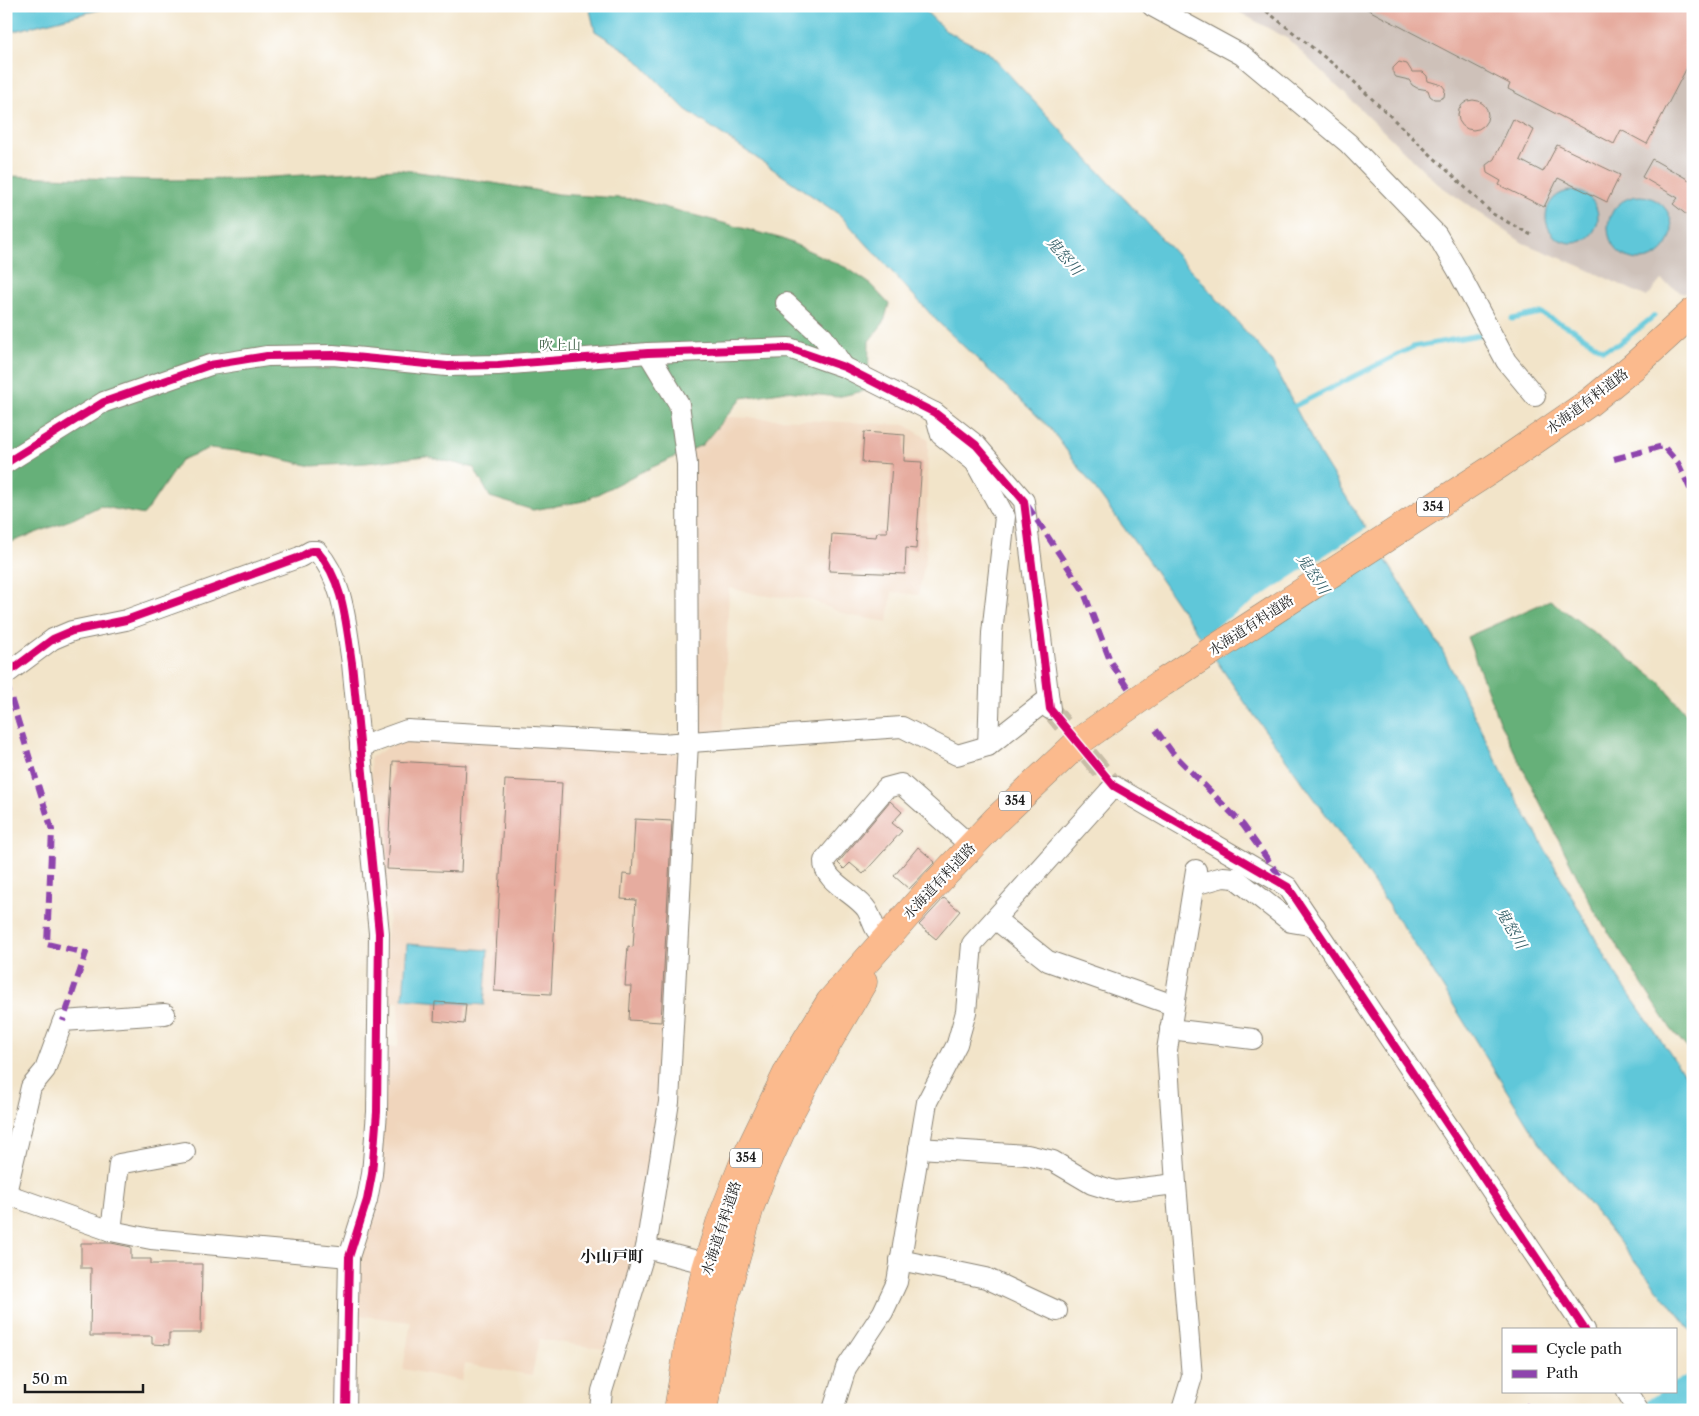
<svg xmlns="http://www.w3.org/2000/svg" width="1699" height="1416" viewBox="0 0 1699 1416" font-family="'Libre Caslon Text','Noto Serif JP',serif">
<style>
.built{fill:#f0d5bc;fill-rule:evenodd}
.industrial{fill:#cec1b9}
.forest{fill:#66b079;stroke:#41664a}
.water{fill:#5ec7d9;stroke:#3d727a}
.pier{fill:#f2e4c9}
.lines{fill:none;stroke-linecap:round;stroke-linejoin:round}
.stream{stroke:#5ec7d9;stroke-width:5}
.river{stroke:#5ec7d9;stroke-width:29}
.building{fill:#e6ac9f}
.minor-tunnel{stroke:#c7bca6;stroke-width:20;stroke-dasharray:20 10;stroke-linecap:butt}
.minor-casing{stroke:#878072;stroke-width:22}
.highway-casing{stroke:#878072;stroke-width:29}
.path{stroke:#878072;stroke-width:3;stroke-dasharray:4 4;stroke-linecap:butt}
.minor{stroke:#fff;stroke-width:20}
.highway{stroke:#fbba8d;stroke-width:28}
.quiet{stroke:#8e44ad;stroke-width:6;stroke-dasharray:12 6;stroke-linecap:butt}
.cycleway-casing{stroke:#fff;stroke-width:11}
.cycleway{stroke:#d6006c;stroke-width:8}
.labels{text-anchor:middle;stroke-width:4.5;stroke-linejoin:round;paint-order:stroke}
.shield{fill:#fff;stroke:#606060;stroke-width:1}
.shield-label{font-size:12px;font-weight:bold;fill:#1c1c1c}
.park-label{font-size:14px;fill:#43634a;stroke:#fff}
.street-label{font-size:14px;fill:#1c1c1c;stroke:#fff}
.water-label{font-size:15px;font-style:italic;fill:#366068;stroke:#fff}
.quarter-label{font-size:16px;font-weight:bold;fill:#1c1c1c;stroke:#fff}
</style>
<rect width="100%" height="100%" fill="#fff"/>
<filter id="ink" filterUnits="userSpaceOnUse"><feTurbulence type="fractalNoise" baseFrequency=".02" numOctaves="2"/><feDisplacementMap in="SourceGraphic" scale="10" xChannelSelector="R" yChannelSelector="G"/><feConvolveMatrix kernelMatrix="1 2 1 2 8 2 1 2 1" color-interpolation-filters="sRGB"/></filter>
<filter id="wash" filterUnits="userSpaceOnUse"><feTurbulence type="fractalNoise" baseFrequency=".0096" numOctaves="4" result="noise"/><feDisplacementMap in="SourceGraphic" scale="20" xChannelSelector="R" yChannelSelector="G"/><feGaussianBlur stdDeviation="1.12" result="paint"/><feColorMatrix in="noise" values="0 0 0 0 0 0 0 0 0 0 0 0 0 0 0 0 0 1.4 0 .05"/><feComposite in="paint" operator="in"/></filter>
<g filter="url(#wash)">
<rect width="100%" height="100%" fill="#f2e4c9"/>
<g class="built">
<path d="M730,417L905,425L928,439L926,558L918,595L892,592L888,622L846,615L808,599L760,595L729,588L723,734L692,737L688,422ZM865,432L905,435L904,461L922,462L915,549L906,548L904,574L867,558L866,573L829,570L832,534L868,536V540L876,541L877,532H887L892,464Z"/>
<path d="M406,737L674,752L681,759L660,1107L640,1244L610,1350L539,1339L532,1375L465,1364L462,1381L403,1369L411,1322L357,1315L363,1253L375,1199L385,942L389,918L387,899L381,896L370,758ZM505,780L550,994L494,991ZM635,819L673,821L669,901L621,899L623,874L632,875ZM635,915L670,917L664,1022L629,1020L631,986H625L628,947H633ZM388,1002H399L398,1047H387ZM435,1002L466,1005L464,1024L434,1021Z"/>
</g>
<polygon class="industrial" points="1228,6 1693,6 1693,285 1684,294 1661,280 1647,297 1580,266 1523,243 1438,184 1288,39"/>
<g class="forest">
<polygon points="397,169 481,181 558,194 634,199 783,239 847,268 869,283 889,304 884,322 869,341 868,390 837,397 787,391 742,398 702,445 637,474 584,501 533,510 490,497 474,468 426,456 366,463 312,466 254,453 210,448 181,460 144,515 100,506 73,519 6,544 6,176 162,180 241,179"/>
<polygon points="1550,600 1659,681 1693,722 1693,1055 1671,1029 1594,910 1499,721 1467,637"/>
</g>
<g class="water">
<polygon points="6,6 114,6 6,33"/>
<polygon points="589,6 920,6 946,31 988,52 1202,282 1270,359 1320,455 1441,648 1503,774 1614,972 1693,1087 1693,1333 1538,1141 1433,972 1348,845 1246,704 1144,555 1050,428 937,321 840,215 685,109 631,54 595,31"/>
<circle cx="1572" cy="217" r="26"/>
<circle cx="1640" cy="228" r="32"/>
<polygon points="407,944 488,950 484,1005 403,999"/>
</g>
<polygon class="pier" points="1368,527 1383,550 1213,660 1198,638"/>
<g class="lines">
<g class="stream">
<polyline points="1512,319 1540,313 1574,330 1603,350 1619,344 1654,316"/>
<polyline points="1295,406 1413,347 1484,334"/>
</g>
<polyline class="river" points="1659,1410 1693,1388"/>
</g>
<g id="blocks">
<g class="building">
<polygon points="1361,6 1693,6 1693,56 1647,144 1621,130 1614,144 1508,89 1510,84"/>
<polygon points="1399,62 1407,64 1412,72 1423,72 1427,76 1428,81 1442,85 1445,89 1444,97 1439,99 1434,99 1430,96 1428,90 1417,88 1412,85 1409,80 1396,77 1393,73 1393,68"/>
<circle cx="1473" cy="115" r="15"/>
<polygon points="1513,119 1534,130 1520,160 1543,172 1557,145 1620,175 1607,202 1558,178 1544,207 1499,185 1501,181 1487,173 1486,165 1494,159"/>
<polygon points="1652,159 1691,181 1693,179 1693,220 1673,204 1678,198 1642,177"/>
<polygon points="864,432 905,435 904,461 922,462 916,549 906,548 905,574 829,571 832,534 876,537 877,532 887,532 892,464 862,462"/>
<polygon points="393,761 466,765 461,872 387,869"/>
<polygon points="505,780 562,783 551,994 494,991"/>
<polygon points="890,801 902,812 892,823 902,831 863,874 850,863 844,869 838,863"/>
<polygon points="635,819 672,821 661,1022 629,1020 631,986 625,986 628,946 633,947 636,900 621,899 623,874 632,875"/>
<polygon points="918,847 935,862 909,889 894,876"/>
<polygon points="944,898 960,911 936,939 919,925"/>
<polygon points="435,1002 466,1004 464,1024 434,1021"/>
<polygon points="81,1243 111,1243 131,1247 131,1259 151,1259 151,1264 202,1264 201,1333 169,1333 169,1345 152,1344 152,1336 90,1336 91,1268 81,1268"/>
</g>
</g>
</g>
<g filter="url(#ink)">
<use href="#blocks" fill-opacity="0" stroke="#878072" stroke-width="1"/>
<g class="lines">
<polyline class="minor-tunnel" points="1050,709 1114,786"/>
<defs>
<g id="minor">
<polyline points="1152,6 1242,55 1348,143 1437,235 1458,271 1506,361 1535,396"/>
<polyline points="786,303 823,337 844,367"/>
<polyline points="935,413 941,435 975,462 1005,517 992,633 988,746"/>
<polyline points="6,463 104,402 210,365 267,356 333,355 447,366 498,365 648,353 789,348 844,367 935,413 976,445 1024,501 1050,709"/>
<path d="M6,674L53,639L72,631L126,620L300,557L311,551H317C344,581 346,625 352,663L379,933L377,1112L372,1174L367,1200L349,1257L346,1410"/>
<polyline points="360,747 407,730 662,744 902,727 957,755 988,746 1048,699"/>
<polyline points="1194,885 1223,877 1235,878 1291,922 1315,926"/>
<polyline points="995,919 1048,961 1173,1005"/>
<path d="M886,939C871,928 875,924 867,910C857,894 823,882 824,861L886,788L901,784L971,846"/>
<polyline points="1170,1029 1253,1039"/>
<polyline points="919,1148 1027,1155 1053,1161 1092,1184 1115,1191 1176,1184"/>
<polyline points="6,1193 31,1087 45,1070 63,1021 165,1014"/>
<polyline points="6,1194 111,1231 151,1239 349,1257"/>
<polyline points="111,1231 119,1164 185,1152"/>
<polyline points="646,1248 693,1260"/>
<polyline points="900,1260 986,1278 1057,1311"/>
<polyline points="1627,1392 1638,1410"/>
<polyline points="600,1410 602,1391 646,1248 669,1102 688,743 687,464 679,404 648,353"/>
<polyline points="833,1410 846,1368 883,1312 897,1282 927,1102 957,1044 966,1012 972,944 1114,786 1288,887 1585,1330"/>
<polyline points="1182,1410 1192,1377 1176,1184 1167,1050 1196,870"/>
</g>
<g id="highway">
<polyline points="678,1410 688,1349 706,1269 720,1223 744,1162 791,1065 830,1002 924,896 997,819 1081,740 1162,683 1500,464 1590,402 1634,366 1693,312"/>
<polyline points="703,1410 722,1308 750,1207 763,1172 787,1118 820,1056 863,982"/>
</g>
</defs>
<use href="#minor" class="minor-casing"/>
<use href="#highway" class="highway-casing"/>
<polyline class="path" points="1260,6 1347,75 1493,214 1533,236"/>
<use href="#minor" class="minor"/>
<use href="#highway" class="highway"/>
<g class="quiet">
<polyline points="1614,459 1663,446 1678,463 1693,495"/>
<polyline points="1027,505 1083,590 1111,663 1129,689"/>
<polyline points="6,682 52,830 47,944 86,953 63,1021"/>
<polyline points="1156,730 1172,752 1243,825 1283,881"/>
<polyline points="1526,1410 1529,1404"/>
</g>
<defs>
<g id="cycleway">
<polyline points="6,463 104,402 210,365 267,356 333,355 447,366 498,365 648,353 789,348 844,367 935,413 976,445 1024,501 1050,709 1114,786 1288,887 1585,1330"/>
<path d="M6,674L53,639L72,631L126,620L300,557L311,551H317C344,581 346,625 352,663L379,933L377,1112L372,1174L367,1200L349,1257L346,1410"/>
</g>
</defs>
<use href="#cycleway" class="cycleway-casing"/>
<use href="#cycleway" class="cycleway"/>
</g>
</g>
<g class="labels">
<g class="shield">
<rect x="1417" y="497.5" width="32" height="19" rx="4"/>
<rect x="999" y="791.5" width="32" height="19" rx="4"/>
<rect x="730" y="1148.5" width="32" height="19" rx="4"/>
</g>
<g class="shield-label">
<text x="1433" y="511">354</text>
<text x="1015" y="805">354</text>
<text x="746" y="1162">354</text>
</g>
<g class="park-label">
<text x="560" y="350">吹上山</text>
</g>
<g class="street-label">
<text transform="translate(1587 401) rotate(-37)" y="5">水海道有料道路</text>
<text transform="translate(1251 625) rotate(-33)" y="5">水海道有料道路</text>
<text transform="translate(939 881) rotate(-47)" y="5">水海道有料道路</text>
<text transform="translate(721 1228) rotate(-72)" y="5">水海道有料道路</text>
</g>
<g class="water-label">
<text transform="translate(1064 256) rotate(49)" y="5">鬼怒川</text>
<text transform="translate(1313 574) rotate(56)" y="5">鬼怒川</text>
<text transform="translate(1511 928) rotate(60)" y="5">鬼怒川</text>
</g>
<g class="quarter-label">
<text x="612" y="1262">小山戸町</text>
</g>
</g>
<rect width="1699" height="1416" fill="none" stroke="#fff" stroke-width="25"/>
<rect x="1502" y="1328" width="175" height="65" fill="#ffffff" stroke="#a4a4a4"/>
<rect x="1512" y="1345" width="25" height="8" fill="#d6006c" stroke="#a4a4a4"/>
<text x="1546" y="1354" font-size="15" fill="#1c1c1c">Cycle path</text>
<rect x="1512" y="1370" width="25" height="8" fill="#8e44ad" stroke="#a4a4a4"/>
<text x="1546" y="1378" font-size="15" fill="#1c1c1c">Path</text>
<path d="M25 1384v8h118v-8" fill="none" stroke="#1c1c1c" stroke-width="2.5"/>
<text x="32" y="1384" font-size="15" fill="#1c1c1c" stroke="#ffffff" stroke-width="4" paint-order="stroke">50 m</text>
</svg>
